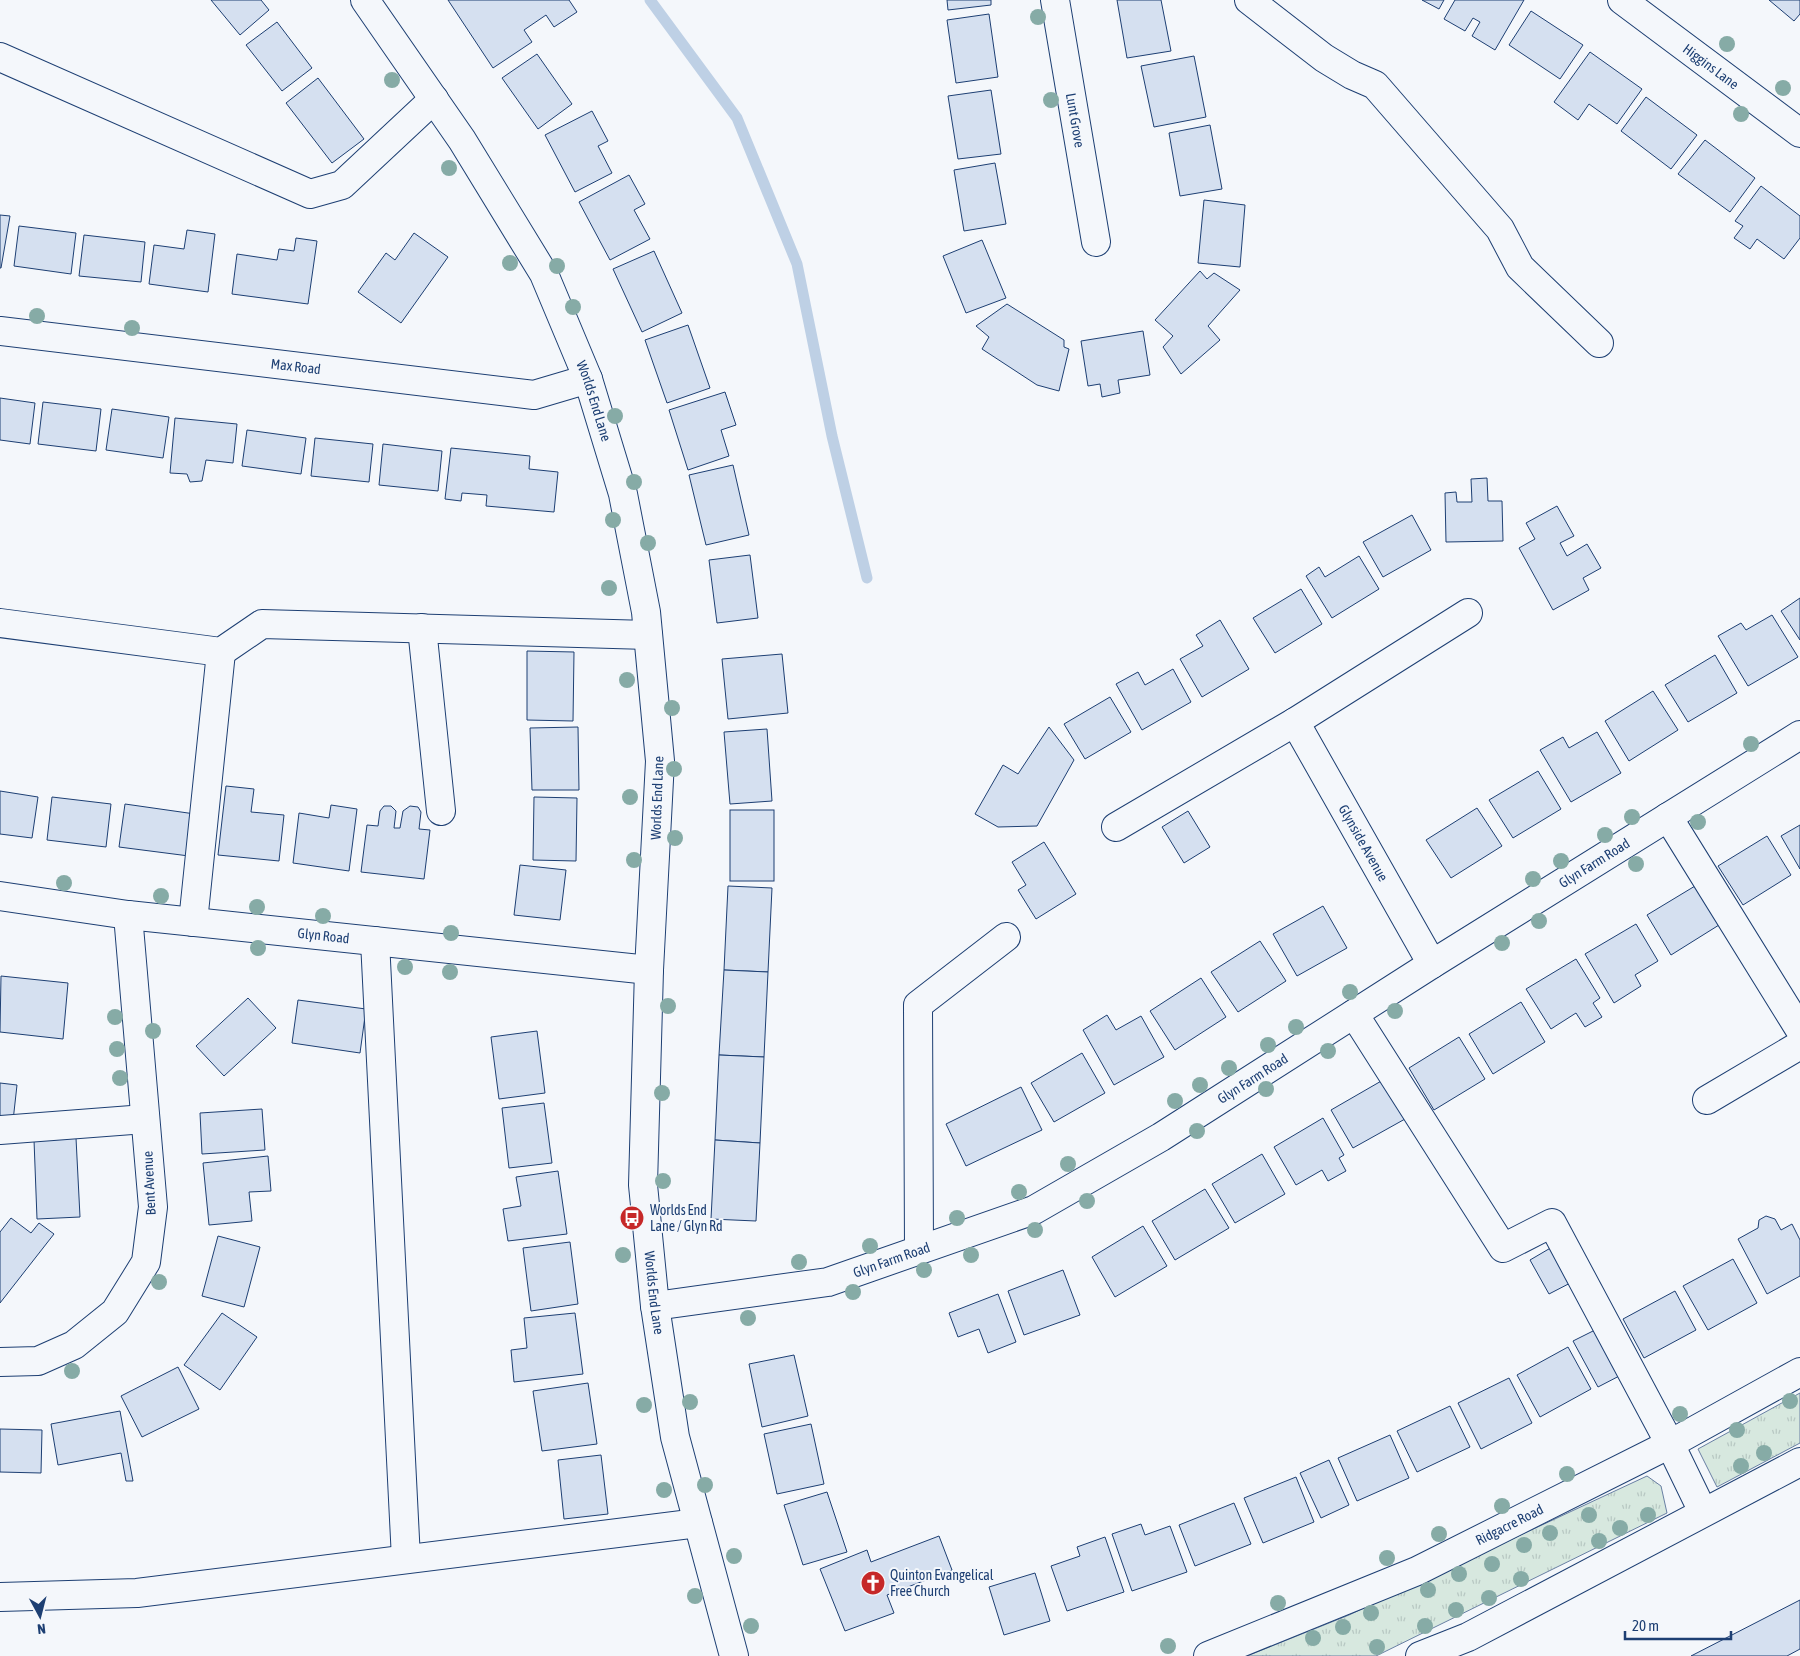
<svg xmlns="http://www.w3.org/2000/svg" width="1800" height="1656" viewBox="0 0 1800 1656" font-family="'Asap Condensed',sans-serif">
<style>
.grass{fill:url(#grass-tufts);stroke:#687fa3}
.lines{fill:none;stroke-linecap:round;stroke-linejoin:round}
.stream{stroke:#bed0e5;stroke-width:11}
.building{fill:#d5e0f0;stroke:#1d3f73}
.minor-casing{stroke:#1d3f73;stroke-width:30}
.minor{stroke:#f4f7fb;stroke-width:28}
.tree{fill:#86aba6}
.labels{text-anchor:middle;stroke-width:4;stroke-linejoin:round;paint-order:stroke}
.street-label{font-size:14px;fill:#1d3f73;stroke:#f4f7fb}
.poi-label{font-size:14px;fill:#1d3f73;stroke:#f4f7fb;text-anchor:start}
</style>
<defs>
<pattern id="grass-tufts" width="24" height="20" patternUnits="userSpaceOnUse" patternTransform="scale(1.25)"><rect width="24" height="20" fill="#d7e8df"/><path d="M3 7l-1-3M5 7V3M7 7l1-3M15 17l-1-3M17 17v-4M19 17l1-3" fill="none" stroke="#b8c8c3"/></pattern>
</defs>
<rect width="100%" height="100%" fill="#f4f7fb"/>
<g class="grass">
<polygon points="1800,1393 1800,1443 1717,1487 1698,1449"/>
<polygon points="1647,1476 1661,1486 1667,1513 1376,1656 1247,1656 1349,1615"/>
</g>
<g class="lines">
<polyline class="stream" points="650,0 737,118 797,264 832,436 867,578"/>
</g>
<g class="building">
<polygon points="211,0 261,0 269,10 240,35"/>
<polygon points="448,0 569,0 577,12 554,27 546,15 524,30 532,42 493,68"/>
<polygon points="947,0 991,0 991,5 948,10"/>
<polygon points="1117,0 1161,0 1171,51 1127,58"/>
<polygon points="1422,0 1444,0 1439,9"/>
<polygon points="1455,0 1524,0 1495,50 1472,36 1480,22 1473,18 1465,31 1444,19"/>
<polygon points="1769,0 1800,0 1800,14 1794,21"/>
<polygon points="1531,11 1583,45 1560,79 1509,45"/>
<polygon points="989,14 998,77 956,83 947,20"/>
<polygon points="277,22 312,68 282,91 246,45"/>
<polygon points="1590,52 1642,89 1617,124 1589,104 1578,120 1554,102"/>
<polygon points="537,54 572,104 538,129 502,78"/>
<polygon points="1194,56 1206,117 1154,127 1141,66"/>
<polygon points="318,78 364,139 332,163 286,103"/>
<polygon points="991,90 1001,154 958,159 948,96"/>
<polygon points="1646,97 1697,135 1671,169 1621,131"/>
<polygon points="592,111 608,141 598,146 612,173 575,192 545,135"/>
<polygon points="1210,125 1222,189 1180,196 1169,133"/>
<polygon points="1705,140 1755,178 1730,212 1678,174"/>
<polygon points="995,163 1006,224 964,231 954,170"/>
<polygon points="629,175 645,204 634,210 650,239 610,260 579,202"/>
<polygon points="1761,186 1800,216 1800,238 1784,259 1757,239 1750,249 1734,238 1743,226 1735,221"/>
<polygon points="1204,200 1245,205 1240,267 1198,263"/>
<polygon points="0,215 10,216 1,268 0,268"/>
<polygon points="19,226 76,233 71,274 14,266"/>
<polygon points="187,230 215,234 208,292 149,284 154,245 184,249"/>
<polygon points="414,233 448,257 401,323 358,292 386,253 395,260"/>
<polygon points="84,235 145,242 141,282 79,276"/>
<polygon points="296,238 317,241 308,304 232,294 237,254 277,260 279,249 294,251"/>
<polygon points="982,240 1006,298 966,313 943,256"/>
<polygon points="654,251 682,313 642,332 613,269"/>
<polygon points="1200,271 1207,279 1214,273 1240,290 1208,326 1220,340 1181,374 1163,347 1173,336 1155,320"/>
<polygon points="1007,304 1064,340 1064,347 1069,349 1059,391 1037,385 982,349 989,337 976,326"/>
<polygon points="688,325 710,388 667,403 645,340"/>
<polygon points="1143,331 1150,375 1118,380 1120,393 1102,397 1100,384 1088,386 1081,341"/>
<polygon points="725,392 736,425 721,430 729,456 688,470 669,410"/>
<polygon points="0,398 35,403 30,444 0,440"/>
<polygon points="43,402 101,409 96,451 38,444"/>
<polygon points="112,409 169,417 163,458 106,450"/>
<polygon points="175,418 237,424 233,463 206,460 202,481 190,482 187,474 170,473"/>
<polygon points="247,430 306,438 301,474 242,466"/>
<polygon points="315,438 373,444 369,482 311,476"/>
<polygon points="383,444 442,451 438,491 379,485"/>
<polygon points="451,448 530,456 529,469 558,472 554,512 486,506 487,495 462,493 461,501 445,499"/>
<polygon points="733,465 749,535 706,545 689,475"/>
<polygon points="1487,478 1488,501 1502,501 1503,541 1446,542 1445,493 1456,492 1457,502 1472,502 1471,479"/>
<polygon points="1557,506 1574,536 1560,543 1567,556 1587,544 1601,568 1583,578 1589,590 1553,610 1519,548 1535,539 1526,523"/>
<polygon points="1412,515 1431,550 1383,577 1363,542"/>
<polygon points="750,555 758,618 717,623 709,560"/>
<polygon points="1359,556 1379,589 1332,618 1306,576 1319,567 1325,577"/>
<polygon points="1301,589 1322,624 1275,653 1253,618"/>
<polygon points="1800,598 1800,640 1781,611"/>
<polygon points="1772,615 1798,657 1748,686 1718,636 1741,623 1746,630"/>
<polygon points="1220,620 1249,669 1202,697 1180,659 1203,646 1196,635"/>
<polygon points="527,651 574,652 573,721 527,720"/>
<polygon points="782,654 788,713 728,719 722,659"/>
<polygon points="1715,655 1737,693 1688,722 1665,685"/>
<polygon points="1173,669 1191,702 1142,730 1116,684 1138,672 1145,685"/>
<polygon points="1653,691 1678,730 1629,761 1605,721"/>
<polygon points="1110,697 1131,732 1085,759 1064,724"/>
<polygon points="578,727 579,790 532,790 530,728"/>
<polygon points="1049,727 1074,760 1037,826 998,827 975,814 1003,765 1018,774"/>
<polygon points="767,729 772,801 730,804 724,732"/>
<polygon points="1597,732 1621,773 1571,802 1540,750 1563,737 1569,748"/>
<polygon points="1538,771 1561,809 1513,838 1489,800"/>
<polygon points="226,786 254,789 251,812 284,815 279,861 218,855"/>
<polygon points="0,791 38,797 32,838 0,834"/>
<polygon points="52,797 111,804 106,847 47,840"/>
<polygon points="534,797 577,798 576,861 533,860"/>
<polygon points="125,804 195,814 189,856 119,847"/>
<polygon points="331,805 357,809 349,871 293,863 299,813 329,818"/>
<polygon points="384,806 391,806 396,811 394,828 400,828 403,811 410,806 418,807 421,812 419,829 430,830 424,879 361,872 367,825 378,826 380,811"/>
<polygon points="1477,808 1502,846 1451,878 1426,840"/>
<rect x="730" y="810" width="44" height="71"/>
<polygon points="1188,811 1210,847 1184,863 1162,827"/>
<polygon points="1800,825 1800,869 1781,836"/>
<polygon points="1767,836 1791,875 1743,905 1718,866"/>
<polygon points="1044,842 1076,894 1036,919 1018,890 1026,885 1012,862"/>
<polygon points="520,865 566,870 560,920 514,915"/>
<polygon points="728,886 772,888 768,972 724,970"/>
<polygon points="1695,886 1719,925 1671,955 1647,915"/>
<polygon points="1323,906 1347,948 1297,976 1273,934"/>
<polygon points="1636,924 1658,961 1635,975 1641,986 1614,1003 1585,954"/>
<polygon points="1260,941 1286,981 1238,1012 1211,972"/>
<polygon points="1576,959 1600,998 1593,1003 1602,1017 1585,1027 1576,1013 1551,1029 1526,989"/>
<polygon points="724,970 768,972 764,1057 719,1055"/>
<polygon points="1,976 68,983 63,1039 0,1032"/>
<polygon points="1201,978 1226,1017 1175,1050 1150,1011"/>
<polygon points="248,998 276,1028 224,1076 196,1046"/>
<polygon points="298,1000 366,1009 360,1053 292,1043"/>
<polygon points="1521,1002 1545,1042 1493,1074 1469,1034"/>
<polygon points="1107,1015 1116,1030 1141,1016 1164,1057 1114,1085 1083,1030"/>
<polygon points="537,1031 545,1093 499,1099 491,1037"/>
<polygon points="1459,1037 1485,1079 1434,1110 1409,1068"/>
<polygon points="1082,1053 1105,1093 1054,1122 1031,1083"/>
<polygon points="719,1055 764,1057 760,1143 715,1140"/>
<polygon points="1383,1080 1405,1119 1353,1148 1331,1110"/>
<polygon points="0,1083 17,1085 13,1121 0,1119"/>
<polygon points="1021,1087 1042,1130 966,1166 946,1124"/>
<polygon points="544,1103 552,1163 509,1168 502,1108"/>
<polygon points="262,1109 265,1150 202,1154 200,1113"/>
<polygon points="1323,1118 1344,1155 1339,1158 1346,1171 1328,1181 1322,1170 1296,1185 1274,1147"/>
<polygon points="76,1138 80,1217 37,1219 34,1140"/>
<polygon points="715,1140 760,1143 756,1221 711,1219"/>
<polygon points="1262,1154 1285,1194 1235,1223 1212,1184"/>
<polygon points="268,1156 271,1191 249,1192 252,1221 209,1225 203,1163"/>
<polygon points="558,1171 567,1234 508,1241 503,1209 521,1206 516,1177"/>
<polygon points="1205,1189 1229,1228 1175,1260 1152,1221"/>
<polygon points="1766,1216 1775,1219 1781,1230 1792,1224 1800,1240 1800,1276 1767,1294 1738,1239 1758,1228 1759,1220"/>
<polygon points="11,1218 31,1233 39,1223 54,1234 0,1303 0,1232"/>
<polygon points="1143,1226 1167,1266 1115,1297 1092,1257"/>
<polygon points="218,1236 260,1247 244,1307 202,1296"/>
<polygon points="570,1242 578,1304 531,1311 523,1248"/>
<polygon points="1559,1243 1578,1279 1549,1294 1530,1260"/>
<polygon points="1733,1259 1757,1303 1708,1330 1683,1286"/>
<polygon points="1063,1270 1080,1315 1024,1335 1008,1291"/>
<polygon points="1675,1291 1696,1330 1644,1358 1623,1319"/>
<polygon points="998,1294 1016,1342 988,1353 979,1329 958,1337 949,1313"/>
<polygon points="222,1313 257,1337 220,1390 184,1365"/>
<polygon points="575,1313 583,1374 514,1382 511,1350 527,1348 524,1318"/>
<polygon points="1601,1327 1625,1373 1598,1387 1573,1341"/>
<polygon points="1568,1347 1591,1389 1540,1417 1517,1375"/>
<polygon points="794,1355 808,1416 762,1427 749,1364"/>
<polygon points="178,1367 199,1409 142,1437 121,1396"/>
<polygon points="1509,1378 1532,1423 1481,1449 1458,1403"/>
<polygon points="588,1383 597,1444 542,1451 533,1391"/>
<polygon points="1450,1406 1470,1447 1417,1472 1397,1431"/>
<polygon points="120,1411 133,1481 126,1481 121,1453 58,1465 51,1424"/>
<polygon points="811,1424 824,1484 777,1494 764,1434"/>
<polygon points="0,1429 42,1430 41,1473 0,1472"/>
<polygon points="1390,1435 1409,1478 1357,1501 1338,1458"/>
<polygon points="601,1455 608,1514 564,1519 558,1460"/>
<polygon points="1329,1460 1349,1505 1321,1518 1300,1473"/>
<polygon points="1296,1477 1314,1522 1263,1543 1244,1498"/>
<polygon points="827,1492 847,1552 803,1565 784,1505"/>
<polygon points="1234,1503 1251,1544 1195,1566 1179,1525"/>
<polygon points="1141,1524 1145,1535 1170,1526 1187,1572 1132,1591 1112,1534"/>
<polygon points="939,1536 952,1570 887,1595 894,1613 845,1631 820,1569 867,1550 871,1562"/>
<polygon points="1105,1537 1124,1592 1067,1611 1051,1566 1080,1556 1077,1547"/>
<polygon points="1035,1573 1050,1621 1004,1635 989,1587"/>
<polygon points="1800,1600 1800,1649 1787,1656 1691,1656"/>
</g>
<g class="lines">
<defs>
<g id="minor">
<path id="s1" d="M365,0L462,140L544,274L588,379L623,494L646,612L660,761L649,970L643,1185L655,1306L675,1437L734,1656"/>
<path id="s2" d="M1055,0L1096,242"/>
<polyline points="1249,0 1324,58 1352,75 1375,85 1500,229 1520,267 1599,343"/>
<path id="s3" d="M1622,0L1800,133"/>
<polyline points="0,57 310,194 342,185 434,99"/>
<path id="s4" d="M0,331L534,395L588,379"/>
<polyline points="0,623 221,652 262,624 648,635"/>
<polyline points="422,628 441,811"/>
<path id="s5" d="M1295,722L1432,964"/>
<polyline points="1668,817 1800,1030"/>
<polyline points="1116,827 1295,722 1468,613"/>
<path id="s6" d="M0,896L128,915L649,970"/>
<polyline points="193,922 221,652"/>
<polyline points="375,941 406,1559"/>
<polyline points="1354,1014 1503,1248 1552,1223 1670,1444 1703,1512"/>
<polyline points="1707,1100 1800,1045"/>
<polyline points="0,1130 145,1119"/>
<polyline points="919,1250 918,1005 1006,937"/>
<path id="s7" d="M655,1306L828,1282L1034,1210L1161,1137L1432,964L1800,735"/>
<polyline points="0,1362 38,1361 74,1345 115,1312 146,1262 153,1207 128,915"/>
<polyline points="0,1597 137,1593 698,1523"/>
<path id="s8" d="M1208,1656L1417,1571L1670,1444L1800,1372"/>
<polyline points="1420,1656 1468,1637 1800,1462"/>
</g>
</defs>
<use href="#minor" class="minor-casing"/>
<use href="#minor" class="minor"/>
</g>
<g class="tree">
<circle cx="1038" cy="17" r="8"/>
<circle cx="1727" cy="44" r="8"/>
<circle cx="392" cy="80" r="8"/>
<circle cx="1783" cy="88" r="8"/>
<circle cx="1051" cy="100" r="8"/>
<circle cx="1741" cy="114" r="8"/>
<circle cx="449" cy="168" r="8"/>
<circle cx="510" cy="263" r="8"/>
<circle cx="557" cy="266" r="8"/>
<circle cx="573" cy="307" r="8"/>
<circle cx="37" cy="316" r="8"/>
<circle cx="132" cy="328" r="8"/>
<circle cx="615" cy="416" r="8"/>
<circle cx="634" cy="482" r="8"/>
<circle cx="613" cy="520" r="8"/>
<circle cx="648" cy="543" r="8"/>
<circle cx="609" cy="588" r="8"/>
<circle cx="627" cy="680" r="8"/>
<circle cx="672" cy="708" r="8"/>
<circle cx="1751" cy="744" r="8"/>
<circle cx="674" cy="769" r="8"/>
<circle cx="630" cy="797" r="8"/>
<circle cx="1632" cy="817" r="8"/>
<circle cx="1698" cy="822" r="8"/>
<circle cx="1605" cy="835" r="8"/>
<circle cx="675" cy="838" r="8"/>
<circle cx="634" cy="860" r="8"/>
<circle cx="1561" cy="861" r="8"/>
<circle cx="1636" cy="864" r="8"/>
<circle cx="1533" cy="879" r="8"/>
<circle cx="64" cy="883" r="8"/>
<circle cx="161" cy="896" r="8"/>
<circle cx="257" cy="907" r="8"/>
<circle cx="323" cy="916" r="8"/>
<circle cx="1539" cy="921" r="8"/>
<circle cx="451" cy="933" r="8"/>
<circle cx="1502" cy="943" r="8"/>
<circle cx="258" cy="948" r="8"/>
<circle cx="405" cy="967" r="8"/>
<circle cx="450" cy="972" r="8"/>
<circle cx="1350" cy="992" r="8"/>
<circle cx="668" cy="1006" r="8"/>
<circle cx="1395" cy="1011" r="8"/>
<circle cx="115" cy="1017" r="8"/>
<circle cx="1296" cy="1027" r="8"/>
<circle cx="153" cy="1031" r="8"/>
<circle cx="1268" cy="1045" r="8"/>
<circle cx="117" cy="1049" r="8"/>
<circle cx="1328" cy="1051" r="8"/>
<circle cx="1229" cy="1068" r="8"/>
<circle cx="120" cy="1078" r="8"/>
<circle cx="1200" cy="1085" r="8"/>
<circle cx="1266" cy="1089" r="8"/>
<circle cx="662" cy="1093" r="8"/>
<circle cx="1175" cy="1101" r="8"/>
<circle cx="1197" cy="1131" r="8"/>
<circle cx="1068" cy="1164" r="8"/>
<circle cx="663" cy="1181" r="8"/>
<circle cx="1019" cy="1192" r="8"/>
<circle cx="1087" cy="1201" r="8"/>
<circle cx="957" cy="1218" r="8"/>
<circle cx="1035" cy="1230" r="8"/>
<circle cx="870" cy="1246" r="8"/>
<circle cx="623" cy="1255" r="8"/>
<circle cx="971" cy="1255" r="8"/>
<circle cx="799" cy="1262" r="8"/>
<circle cx="924" cy="1270" r="8"/>
<circle cx="159" cy="1282" r="8"/>
<circle cx="853" cy="1292" r="8"/>
<circle cx="748" cy="1318" r="8"/>
<circle cx="72" cy="1371" r="8"/>
<circle cx="1790" cy="1401" r="8"/>
<circle cx="690" cy="1402" r="8"/>
<circle cx="644" cy="1405" r="8"/>
<circle cx="1680" cy="1414" r="8"/>
<circle cx="1737" cy="1430" r="8"/>
<circle cx="1764" cy="1453" r="8"/>
<circle cx="1741" cy="1466" r="8"/>
<circle cx="1567" cy="1474" r="8"/>
<circle cx="705" cy="1485" r="8"/>
<circle cx="664" cy="1490" r="8"/>
<circle cx="1502" cy="1506" r="8"/>
<circle cx="1589" cy="1515" r="8"/>
<circle cx="1648" cy="1515" r="8"/>
<circle cx="1620" cy="1528" r="8"/>
<circle cx="1550" cy="1533" r="8"/>
<circle cx="1439" cy="1534" r="8"/>
<circle cx="1599" cy="1541" r="8"/>
<circle cx="1524" cy="1545" r="8"/>
<circle cx="734" cy="1556" r="8"/>
<circle cx="1387" cy="1558" r="8"/>
<circle cx="1492" cy="1564" r="8"/>
<circle cx="1459" cy="1574" r="8"/>
<circle cx="1521" cy="1579" r="8"/>
<circle cx="1428" cy="1590" r="8"/>
<circle cx="695" cy="1596" r="8"/>
<circle cx="1489" cy="1598" r="8"/>
<circle cx="1278" cy="1603" r="8"/>
<circle cx="1456" cy="1610" r="8"/>
<circle cx="1371" cy="1613" r="8"/>
<circle cx="751" cy="1626" r="8"/>
<circle cx="1425" cy="1626" r="8"/>
<circle cx="1343" cy="1627" r="8"/>
<circle cx="1313" cy="1638" r="8"/>
<circle cx="1168" cy="1646" r="8"/>
<circle cx="1377" cy="1647" r="8"/>
</g>
<defs>
<symbol id="bus-disc" viewBox="-11 -11 22 22"><circle r="9.5" fill="#c62828" stroke="#f4f7fb"/><path d="M-5-6H5V4H4V6H2V4H-2V6H-4V4H-5ZM-3.5-4V0h7V-4ZM-3.5 1.2v1.5H-2V1.2ZM2 1.2v1.5H3.5V1.2Z" fill="#fff"/></symbol>
<symbol id="church-disc" viewBox="-11 -11 22 22"><circle r="9.5" fill="#c62828" stroke="#f4f7fb"/><path d="M-1.2-6h2.4v3.5h3.3v2.4h-3.3V6h-2.4V-.1h-3.3v-2.4h3.3Z" fill="#fff"/></symbol>
</defs>
<g fill-rule="evenodd">
<use href="#bus-disc" x="618" y="1204" width="28" height="28"/>
<use href="#church-disc" x="859" y="1569" width="28" height="28"/>
</g>
<g class="labels">
<g class="street-label">
<text dy="5" stroke="none"><textPath href="#s3" startOffset="111">Higgins Lane</textPath></text>
<text dy="5" stroke="none"><textPath href="#s2" startOffset="122">Lunt Grove</textPath></text>
<text dy="5" stroke="none"><textPath href="#s4" startOffset="298">Max Road</textPath></text>
<text dy="5" stroke="none"><textPath href="#s1" startOffset="464">Worlds End Lane</textPath></text>
<text transform="translate(657 798) rotate(-88)" y="5">Worlds End Lane</text>
<text dy="5" stroke="none"><textPath href="#s5" startOffset="139">Glynside Avenue</textPath></text>
<text dy="5" stroke="none"><textPath href="#s7" startOffset="1052">Glyn Farm Road</textPath></text>
<text dy="5" stroke="none"><textPath href="#s6" startOffset="326">Glyn Road</textPath></text>
<text dy="5" stroke="none"><textPath href="#s7" startOffset="648">Glyn Farm Road</textPath></text>
<text transform="translate(149 1183) rotate(-93)" y="5">Bent Avenue</text>
<text dy="5" stroke="none"><textPath href="#s7" startOffset="242">Glyn Farm Road</textPath></text>
<text dy="5" stroke="none"><textPath href="#s1" startOffset="1364">Worlds End Lane</textPath></text>
<text dy="5" stroke="none"><textPath href="#s8" startOffset="329">Ridgacre Road</textPath></text>
</g>
<g class="poi-label">
<text x="650" y="1215">Worlds End<tspan x="650" dy="16">Lane / Glyn Rd</tspan></text>
<text x="890" y="1580">Quinton Evangelical<tspan x="890" dy="16">Free Church</tspan></text>
</g>
</g>
<g transform="translate(40 1616) rotate(173)" stroke="#f4f7fb" stroke-width="4" paint-order="stroke">
<path d="M0-4L9 19L0 12L-9 19Z" fill="#1d3f73"/>
<text y="-8" font-size="14" font-weight="bold" text-anchor="middle" fill="#1d3f73">N</text>
</g>
<path d="M1625 1631v8h106v-8" fill="none" stroke="#1d3f73" stroke-width="2.5"/>
<text x="1632" y="1631" font-size="15" fill="#1d3f73" stroke="#f4f7fb" stroke-width="4" paint-order="stroke">20 m</text>
</svg>
